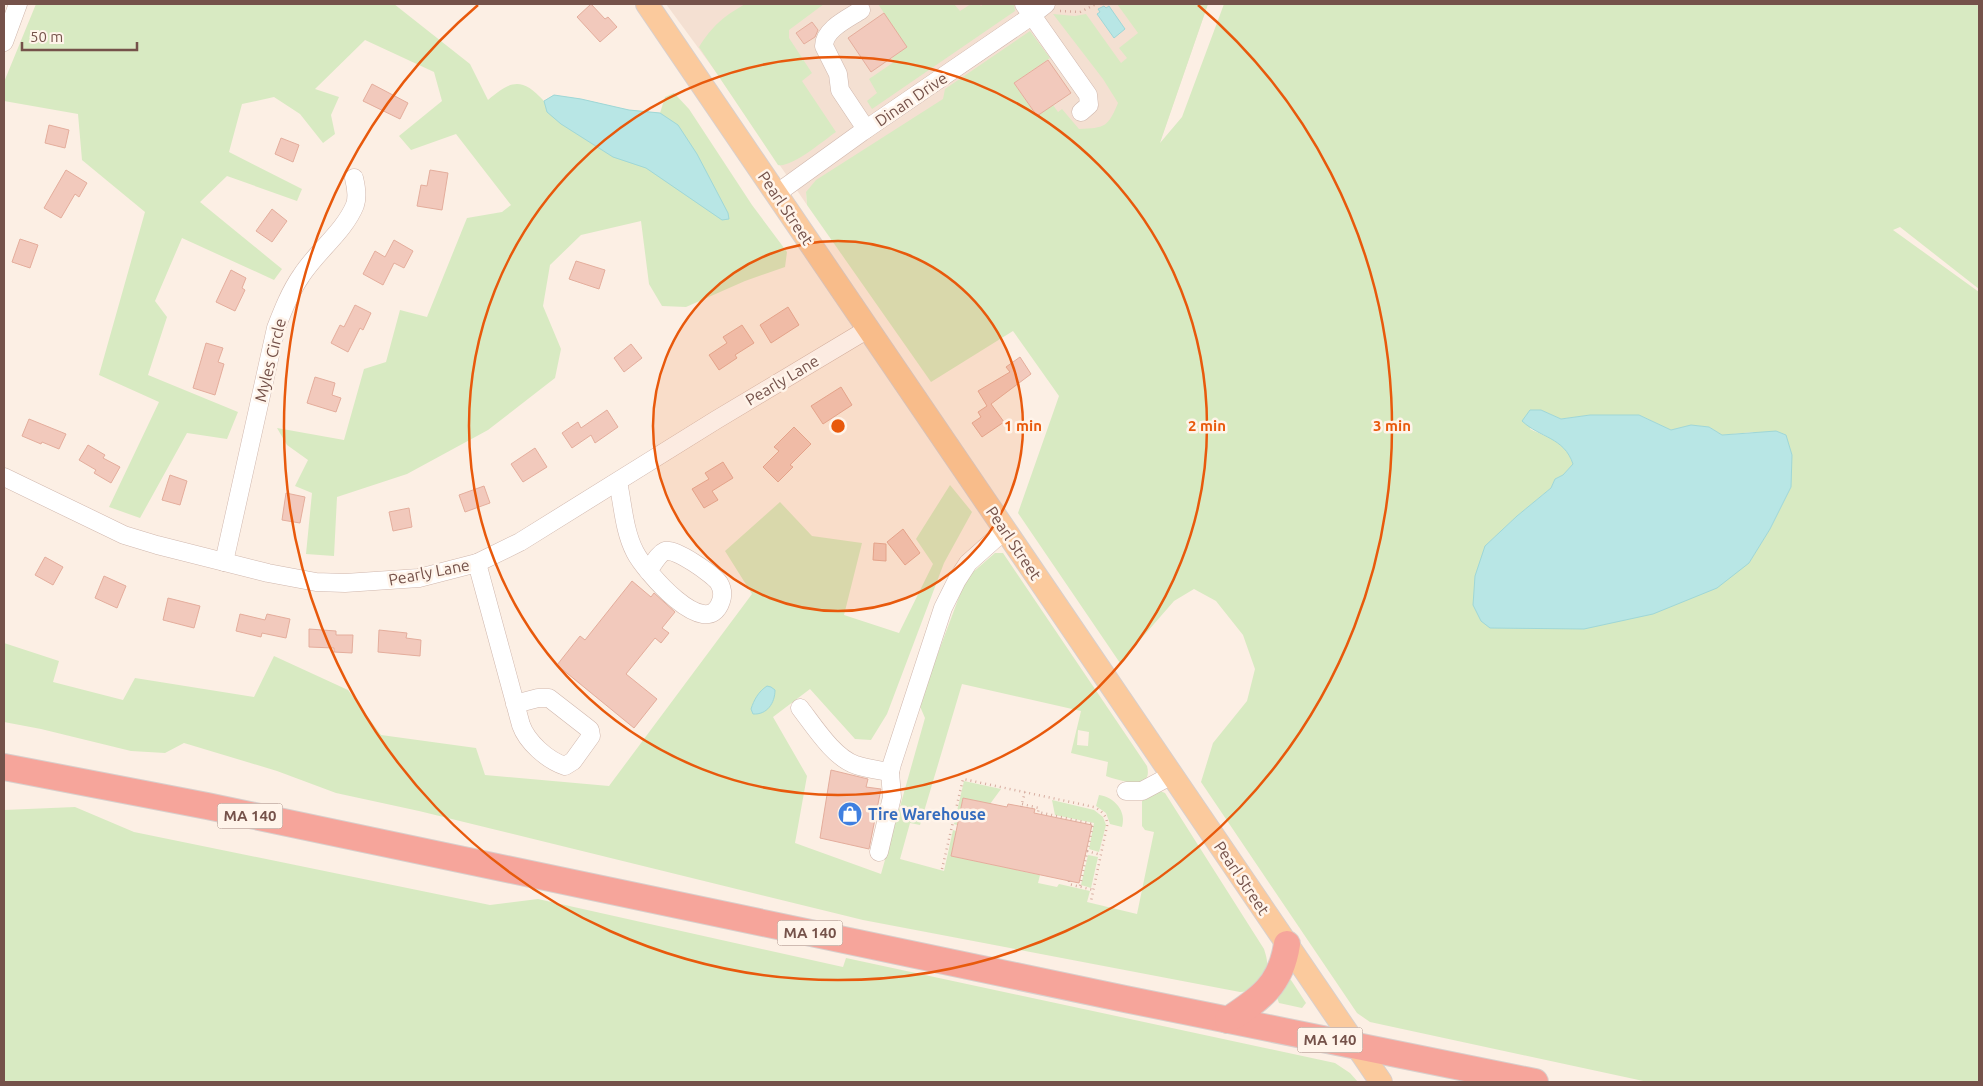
<svg xmlns="http://www.w3.org/2000/svg" width="1983" height="1086" viewBox="0 0 1983 1086" font-family="Ubuntu,sans-serif">
<style>
.residential{fill:#f4e0d2}
.green{fill:#d8eac2;fill-rule:evenodd}
.water{fill:#b8e6e5;stroke:#9fd7d7}
.building{fill:#f2c9bc;stroke:#e4ad9c}
.lines{fill:none;stroke-linecap:round;stroke-linejoin:round}
.minor-casing{stroke:#d0b7ad;stroke-width:19}
.major-casing{stroke:#d8cfcc;stroke-width:24}
.highway-casing{stroke:#d8cfcc;stroke-width:28}
.path{stroke:#d6ac9f;stroke-width:2.5;stroke-dasharray:1 4;stroke-linecap:butt}
.minor{stroke:#fff;stroke-width:18}
.major{stroke:#fbca9d;stroke-width:22}
.highway{stroke:#f6a59b;stroke-width:26}
.ring{fill:none;stroke:#e8590c;stroke-width:2.5}
.labels{text-anchor:middle;stroke-width:5;stroke-linejoin:round;paint-order:stroke}
.shield{fill:#fff4ea;stroke:#9e837a;stroke-width:1}
.shield-label{font-size:15px;font-weight:bold;fill:#75524a}
.street-label{font-size:16px;fill:#75524a;stroke:#fff4ea}
.shop-label{font-size:16px;font-weight:bold;fill:#366cbe;stroke:#fff4ea;text-anchor:start}
.centre{fill:#e8590c;stroke:#fff4ea;stroke-width:2.5}
.ring-label{font-size:15px;text-anchor:middle;font-weight:bold;fill:#e8590c;stroke:#fff4ea;stroke-width:5;stroke-linejoin:round;paint-order:stroke}
</style>
<rect width="100%" height="100%" fill="#fcefe4"/>
<polygon class="residential" points="666,4 1208,4 1159,145 806,192 807,205 716,72"/>
<g class="green">
<path d="M36,4H394L470,64L488,100C511,80 522,77 544,101L554,95L581,99L629,110L660,113L665,97L674,93L689,109L752,205L787,252L785,267L745,281L686,307L662,306L649,284L641,221L581,235L550,265L543,306L561,349L555,378L488,430L407,474L337,497L334,556L306,554L312,493L295,486L308,460L287,445L277,428L344,440L364,369L386,362L400,310L427,317L467,218L502,212L511,205L456,134L411,150L399,136L442,101L434,72L365,40L315,89L339,97L331,115L335,134L323,143L300,114L274,97L242,104L229,152L302,189L297,201L227,176L200,202L282,269L274,280L182,238L155,301L167,317L148,375L238,412L227,439L187,433L140,518L109,507L159,402L99,375L145,212L82,160L78,114L4,101V82Z"/>
<path d="M745,4H794L795,5L824,4L789,30V38L812,73L802,81L836,132C824,140 792,168 778,165L699,47C713,25 723,17 745,4Z"/>
<polygon points="878,4 954,4 960,11 971,4 979,4 981,6 984,4 1014,4 1015,11 872,109 867,101 877,93 869,79 894,62 892,58 907,47"/>
<path d="M1117,4H1208L1160,143L1182,117L1224,4H1979V289L1900,227L1893,230L1979,292V1082H1648L1370,1022L1357,1013L1201,782L1213,743L1247,701L1255,669L1243,635L1216,601L1194,589L1174,601L1120,663L1018,513L1059,396L1013,331L931,382L807,205L806,192L816,180L943,99L945,89L1030,31L1050,58L1014,83L1036,116L1053,105L1058,112L1062,109L1079,129C1105,128 1108,127 1118,103L1103,79L1053,14L1075,16L1086,14L1121,63L1127,58L1119,48L1138,33ZM1541,410L1561,419L1590,415H1639L1671,430L1691,425L1709,427L1722,435L1753,432L1791,487L1770,529L1749,563L1485,546L1517,516L1551,488L1555,479L1563,475L1573,464C1566,442 1549,438 1530,429Z"/>
<path d="M950,485L972,512L944,563L887,714L871,740L855,739L810,689L773,717L807,776L795,843L881,874L925,718L919,704L962,589L972,573L995,553H1003L1147,766C1154,793 1118,780 1106,776L1108,762L1071,753L1081,711L962,684L920,825L910,823L900,859L944,871L953,830L956,831L951,856L1040,875L1038,883L1057,887L1059,884L1090,891L1087,902L1137,914L1154,832L1145,830L1142,826V801L1149,795L1160,791L1165,793L1264,949C1269,964 1269,971 1257,982C1251,988 1249,992 1240,992L863,920L419,811L336,793L277,771L184,743L165,753L131,751L41,729L4,722V643L59,661L53,682L123,700L135,678L254,697L274,656L348,690L381,735L476,748L485,775L609,786L752,594L725,551L780,502L812,536L862,543L844,615L899,633L933,564L916,539ZM1078,730L1089,732L1088,746L1077,745Z"/>
<polygon points="964,781 1001,789 990,804 963,798 957,825 954,824"/>
<path d="M1099,795C1114,797 1127,811 1122,827L1110,824L1106,813L1096,806Z"/>
<polygon points="1052,800 1094,810 1103,817 1106,825 1099,852 1089,849 1094,823 1055,815"/>
<polygon points="75,807 134,832 490,905 538,899 843,967 846,958 1335,1063 1350,1073 1358,1082 4,1082 4,810"/>
<polygon points="1088,855 1098,857 1091,888 1081,885"/>
<polygon points="1291,980 1306,1003 1302,1008 1279,1003 1276,995 1284,981"/>
</g>
<g class="water">
<polygon points="1104,6 1106,8 1109,6 1125,29 1114,38 1097,14 1100,12 1098,9"/>
<polygon points="554,95 581,99 629,110 660,113 678,125 697,154 728,213 729,219 722,220 646,168 613,157 561,124 547,112 544,101"/>
<path d="M1530,410H1541L1561,419L1590,415H1639L1671,430L1691,425L1709,427L1722,435L1776,431L1786,435L1792,455L1791,487L1770,529L1749,563L1717,588L1653,614L1584,629L1490,628L1481,621L1473,605L1475,576L1485,546L1517,516L1551,488L1555,479L1563,475L1573,464C1564,437 1540,438 1522,421Z"/>
<path d="M767,686L771,687L775,690C775,703 767,715 753,714L751,709C754,700 758,692 767,686Z"/>
</g>
<g class="building">
<polygon points="591,4 605,19 608,17 617,27 600,42 577,17"/>
<polygon points="884,13 907,47 871,72 848,38"/>
<polygon points="812,22 818,30 815,37 804,44 796,33"/>
<polygon points="1048,60 1071,93 1037,116 1014,83"/>
<polygon points="372,84 408,103 400,119 363,101"/>
<polygon points="49,125 69,130 65,148 45,143"/>
<polygon points="281,138 299,145 293,162 275,154"/>
<polygon points="66,170 87,183 79,197 75,194 61,218 44,208"/>
<polygon points="430,170 448,173 442,210 417,206 421,185 427,186"/>
<polygon points="272,209 287,221 272,242 256,231"/>
<polygon points="20,239 38,245 30,268 12,262"/>
<polygon points="394,240 413,251 404,268 394,263 383,285 363,274 375,251 385,257"/>
<polygon points="576,261 605,270 599,289 569,279"/>
<polygon points="231,270 246,278 242,288 245,290 235,311 216,302"/>
<polygon points="355,305 371,313 363,330 360,328 348,352 331,343 340,325 344,327"/>
<polygon points="788,307 799,325 771,343 760,325"/>
<polygon points="742,325 754,343 735,355 737,358 719,370 709,355 727,343 723,337"/>
<polygon points="206,343 223,348 218,362 224,364 215,395 193,388"/>
<polygon points="631,344 642,358 624,372 614,358"/>
<polygon points="1020,357 1031,374 991,404 1004,422 982,437 972,423 981,417 978,412 987,406 978,391 1010,372 1006,367"/>
<polygon points="315,377 335,383 332,395 341,398 336,412 307,403"/>
<polygon points="841,387 852,405 823,424 811,406"/>
<polygon points="607,410 618,427 595,443 591,435 572,448 562,433 578,422 581,428"/>
<polygon points="29,419 66,434 59,449 42,442 41,444 22,436"/>
<polygon points="794,427 811,444 790,465 793,467 778,482 763,467 779,451 774,447"/>
<polygon points="88,445 105,455 103,458 120,467 111,483 94,473 96,470 79,460"/>
<polygon points="535,448 547,467 523,482 511,464"/>
<polygon points="723,462 733,478 712,491 718,500 704,508 692,489 709,479 705,473"/>
<polygon points="170,475 187,481 180,505 162,500"/>
<polygon points="484,486 490,503 465,512 459,495"/>
<polygon points="286,493 305,497 300,523 282,520"/>
<polygon points="409,508 412,527 393,531 389,512"/>
<polygon points="903,529 920,553 905,565 887,542"/>
<polygon points="874,543 886,544 886,561 873,560"/>
<polygon points="45,557 63,567 53,585 35,575"/>
<polygon points="104,576 126,586 117,608 95,598"/>
<polygon points="632,581 651,597 654,593 675,612 662,628 669,633 661,643 655,638 626,674 657,699 634,728 557,665 580,636 585,640"/>
<polygon points="168,598 200,606 194,628 163,620"/>
<polygon points="240,614 265,620 267,614 290,619 286,638 262,633 261,637 236,631"/>
<polygon points="309,629 336,631 336,635 353,635 352,653 334,652 334,648 309,647"/>
<polygon points="379,630 407,633 406,638 421,640 420,656 378,652"/>
<polygon points="831,770 868,779 866,787 881,789 869,849 820,838"/>
<polygon points="963,798 1007,807 1008,804 1035,809 1034,813 1092,825 1079,883 951,856"/>
</g>
<g class="lines">
<defs>
<g id="minor">
<polyline points="1024,4 1088,95 1089,105 1081,112"/>
<path d="M861,10C849,18 824,29 824,46L838,74L840,90L866,129"/>
<polyline points="4,42 18,4"/>
<polyline points="776,194 862,132 1027,19 1046,4"/>
<polyline points="4,477 124,535 157,545 268,573 316,582 345,583 419,578 477,563 520,542 716,420 868,329"/>
<path d="M618,482C623,505 624,531 635,552C644,570 707,644 721,601C723,595 722,588 719,583C714,575 674,547 665,551C658,554 653,565 648,571"/>
<path d="M224,562L276,328C283,310 290,292 301,276C317,251 344,232 355,205C358,196 356,186 354,178"/>
<path d="M477,563L521,725C527,742 547,760 565,766L573,761L591,736L590,730L585,726L549,698H538L515,704"/>
<path d="M800,708C814,726 834,758 856,765C867,769 879,770 890,772"/>
<polyline points="1126,791 1142,791 1172,775"/>
<polyline points="879,852 892,797 890,772 892,764 943,608 957,580 968,563 1005,530"/>
</g>
<polyline id="major" points="647,4 1381,1082"/>
<g id="highway">
<polyline points="4,767 207,806 1125,999 1535,1082"/>
<path d="M1228,1020C1260,999 1281,985 1287,944"/>
</g>
</defs>
<use href="#minor" class="minor-casing"/>
<use href="#major" class="major-casing"/>
<use href="#highway" class="highway-casing"/>
<g class="path">
<polyline points="1060,11 1080,12 1096,4"/>
<polyline points="1022,804 1039,808 1038,812 1093,824 1080,886"/>
<polyline points="1021,807 1025,792"/>
<polyline points="1087,851 1101,855"/>
<path d="M942,869L963,779L1094,807C1102,811 1108,817 1107,826L1091,901"/>
<polyline points="1069,881 1069,884 1093,890"/>
</g>
<use href="#minor" class="minor"/>
<use href="#major" class="major"/>
<use href="#highway" class="highway"/>
</g>
<circle cx="838" cy="426" r="185" fill="#e8590c" fill-opacity=".12"/>
<g class="ring">
<circle cx="838" cy="426" r="185"/>
<circle cx="838" cy="426" r="369"/>
<path d="M1198 5A554 554 0 1 1 478 5"/>
</g>
<defs>
<symbol id="shop-disc" viewBox="-11 -11 22 22"><circle r="9.5" fill="#3f7fe0" stroke="#fff4ea"/><path d="M-5-2.5h2.3a2.7 3.5 0 0 1 5.4 0H5L5.5 6h-11ZM-1.5-2.5h3a1.5 2.3 0 0 0-3 0Z" fill="#fff"/></symbol>
</defs>
<g fill-rule="evenodd">
<use href="#shop-disc" x="836" y="800" width="28" height="28"/>
</g>
<g class="labels">
<g class="shield">
<rect x="217.5" y="803.5" width="65" height="25" rx="4"/>
<rect x="777.5" y="920.5" width="65" height="25" rx="4"/>
<rect x="1297.5" y="1027.5" width="65" height="25" rx="4"/>
</g>
<g class="shield-label">
<text x="250" y="821">MA 140</text>
<text x="810" y="938">MA 140</text>
<text x="1330" y="1045">MA 140</text>
</g>
<g class="street-label">
<text transform="translate(911 99) rotate(-34)" y="6">Dinan Drive</text>
<text transform="translate(786 208) rotate(56)" y="6">Pearl Street</text>
<text transform="translate(270 360) rotate(-76)" y="6">Myles Circle</text>
<text transform="translate(782 380) rotate(-31)" y="6">Pearly Lane</text>
<text transform="translate(1014 543) rotate(56)" y="6">Pearl Street</text>
<text transform="translate(429 572) rotate(-11)" y="6">Pearly Lane</text>
<text transform="translate(1242 878) rotate(56)" y="6">Pearl Street</text>
</g>
<g class="shop-label">
<text x="868" y="820">Tire Warehouse</text>
</g>
</g>
<circle cx="838" cy="426" r="8" class="centre"/>
<g class="ring-label">
<text x="1023" y="431">1 min</text>
<text x="1207" y="431">2 min</text>
<text x="1392" y="431">3 min</text>
</g>
<rect width="1983" height="1086" fill="none" stroke="#75524a" stroke-width="10"/>
<path d="M22 42v8h115v-8" fill="none" stroke="#75524a" stroke-width="2.5"/>
<text x="30" y="42" font-size="15" fill="#75524a" stroke="#fff4ea" stroke-width="4" paint-order="stroke">50 m</text>
</svg>
